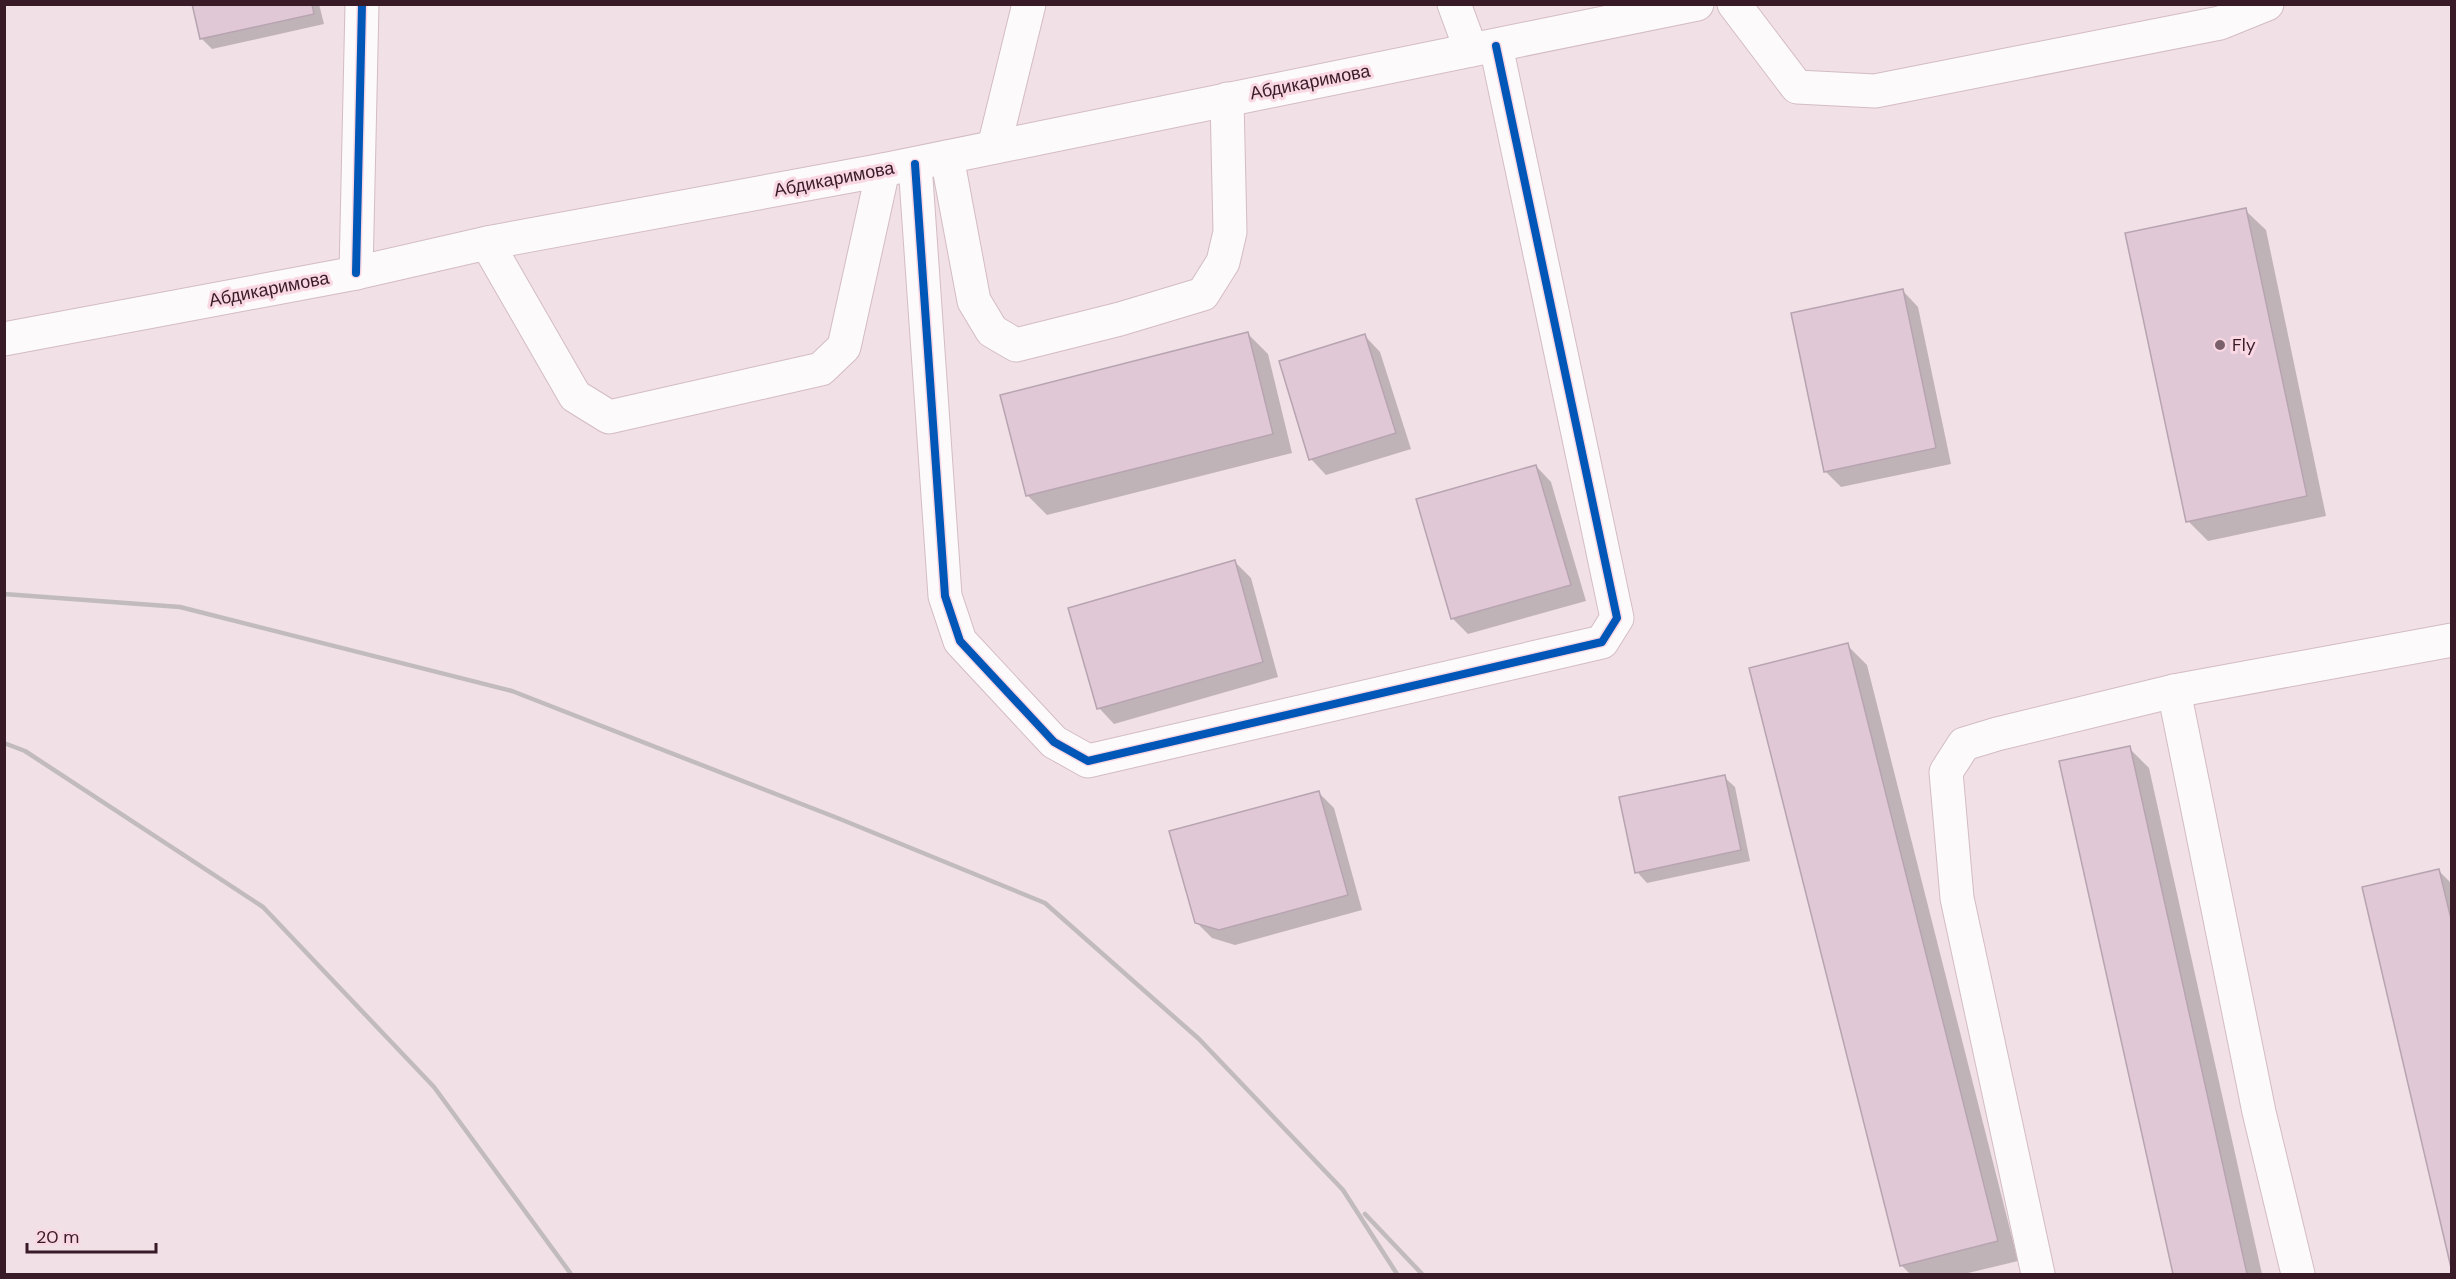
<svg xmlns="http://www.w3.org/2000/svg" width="2456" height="1279" viewBox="0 0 2456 1279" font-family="'DM Sans',sans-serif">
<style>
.shadow{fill:#0003}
.building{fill:#e0c8d6;stroke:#b7a4b0;stroke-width:1.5}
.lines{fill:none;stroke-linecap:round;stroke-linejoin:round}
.minor-casing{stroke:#d3bcc3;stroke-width:35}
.major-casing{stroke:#d3bcc3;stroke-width:35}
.minor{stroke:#fdfafb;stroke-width:33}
.major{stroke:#fdfafb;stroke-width:33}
.rail{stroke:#c1bbbe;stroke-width:4.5}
.cycleway-casing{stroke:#f9d8e3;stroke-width:11}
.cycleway{stroke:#0057b8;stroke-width:8}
.poi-dot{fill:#79606a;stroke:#f9d8e3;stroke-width:2}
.labels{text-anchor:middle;stroke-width:6;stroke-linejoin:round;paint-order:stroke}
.street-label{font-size:18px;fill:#391b27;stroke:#f9d8e3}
.poi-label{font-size:18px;fill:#391b27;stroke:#f9d8e3;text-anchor:start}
</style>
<rect width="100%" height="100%" fill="#f1e0e6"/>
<g class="shadow">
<polygon points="193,4 319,4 324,24 212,49 201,38"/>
<polygon points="2245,210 2266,230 2326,516 2208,541 2188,521"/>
<polygon points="1903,291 1918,307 1951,464 1841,487 1825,471"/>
<polygon points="1248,334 1268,354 1292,453 1047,515 1027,495"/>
<polygon points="1365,336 1380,352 1411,449 1326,475 1311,459"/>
<polygon points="1536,466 1551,482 1586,601 1468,634 1452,618"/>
<polygon points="1235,562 1251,578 1278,677 1114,724 1099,708"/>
<polygon points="1847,645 1867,665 2018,1261 1964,1274 1910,1274 1901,1265"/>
<polygon points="2129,748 2149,768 2262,1274 2175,1274 2061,763"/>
<polygon points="1724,777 1735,787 1750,861 1647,883 1637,872"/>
<polygon points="1318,792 1334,808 1362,910 1235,945 1212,938 1196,922"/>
<polygon points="2439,871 2452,884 2452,1266"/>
</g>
<g class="building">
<polygon points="192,4 312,4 314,14 200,39"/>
<polygon points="2246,208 2307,496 2186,522 2125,233"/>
<polygon points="1903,289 1936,448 1824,472 1791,313"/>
<polygon points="1248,332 1273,434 1026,496 1000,395"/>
<polygon points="1365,334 1396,433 1309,460 1279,361"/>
<polygon points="1536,465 1571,585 1451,619 1416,499"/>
<polygon points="1235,560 1263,662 1097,709 1068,608"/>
<polygon points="1848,643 1998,1241 1900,1266 1749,668"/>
<polygon points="2130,746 2247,1274 2173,1274 2059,761"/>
<polygon points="1725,775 1741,850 1635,873 1619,797"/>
<polygon points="1319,791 1348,895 1219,930 1195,923 1169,831"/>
<polygon points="2439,869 2452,923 2452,1272 2362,887"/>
</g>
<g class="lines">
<defs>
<g id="minor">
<polyline points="1454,4 1471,50"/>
<polyline points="1734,4 1797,87 1875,91 2220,23 2267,4"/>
<polyline points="994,147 1029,4"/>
<polyline points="947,157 974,301 992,331 1016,345 1120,319 1203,294 1223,262 1230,232 1227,99"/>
<polyline points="915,164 945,596 960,641 1054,742 1088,761 1602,642 1617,618 1496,46"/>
<polyline points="487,243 575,396 609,417 821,369 844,347 883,170"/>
<polyline points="356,273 362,4"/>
<polyline points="2174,691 2259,1112 2298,1274"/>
<polyline points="2038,1274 1957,898 1946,772 1964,744 1997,734 2174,691 2452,640"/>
</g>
<polyline id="major" points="4,339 356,273 487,243 883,170 1697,4"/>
</defs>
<use href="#minor" class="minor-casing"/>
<use href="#major" class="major-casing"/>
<use href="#minor" class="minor"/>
<use href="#major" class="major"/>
<g class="rail">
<polyline points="4,594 180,607 512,691 840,819 1045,903 1199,1039 1343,1190 1397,1274"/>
<polyline points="4,743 25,751 263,907 434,1087 571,1274"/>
<polyline points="1365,1214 1422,1274"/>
</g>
<defs>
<g id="cycleway">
<polyline points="915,164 945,596 960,641 1054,742 1088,761 1602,642 1617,618 1496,46"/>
<polyline points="356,273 362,4"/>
</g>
</defs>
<use href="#cycleway" class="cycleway-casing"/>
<use href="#cycleway" class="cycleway"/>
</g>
<circle class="poi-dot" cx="2220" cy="345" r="6"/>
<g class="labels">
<g class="street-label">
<text transform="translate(1310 82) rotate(-11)" y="6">Абдикаримова</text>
<text transform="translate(834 179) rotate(-11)" y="6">Абдикаримова</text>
<text transform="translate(269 289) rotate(-11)" y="6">Абдикаримова</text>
</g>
<g class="poi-label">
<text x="2232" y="351">Fly</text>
</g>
</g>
<rect width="2456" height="1279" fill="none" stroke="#391b27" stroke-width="12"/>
<path d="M27 1243v9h129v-9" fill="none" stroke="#391b27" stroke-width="3"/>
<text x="36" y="1243" font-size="18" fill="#391b27" stroke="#f9d8e3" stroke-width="4.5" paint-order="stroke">20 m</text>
</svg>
